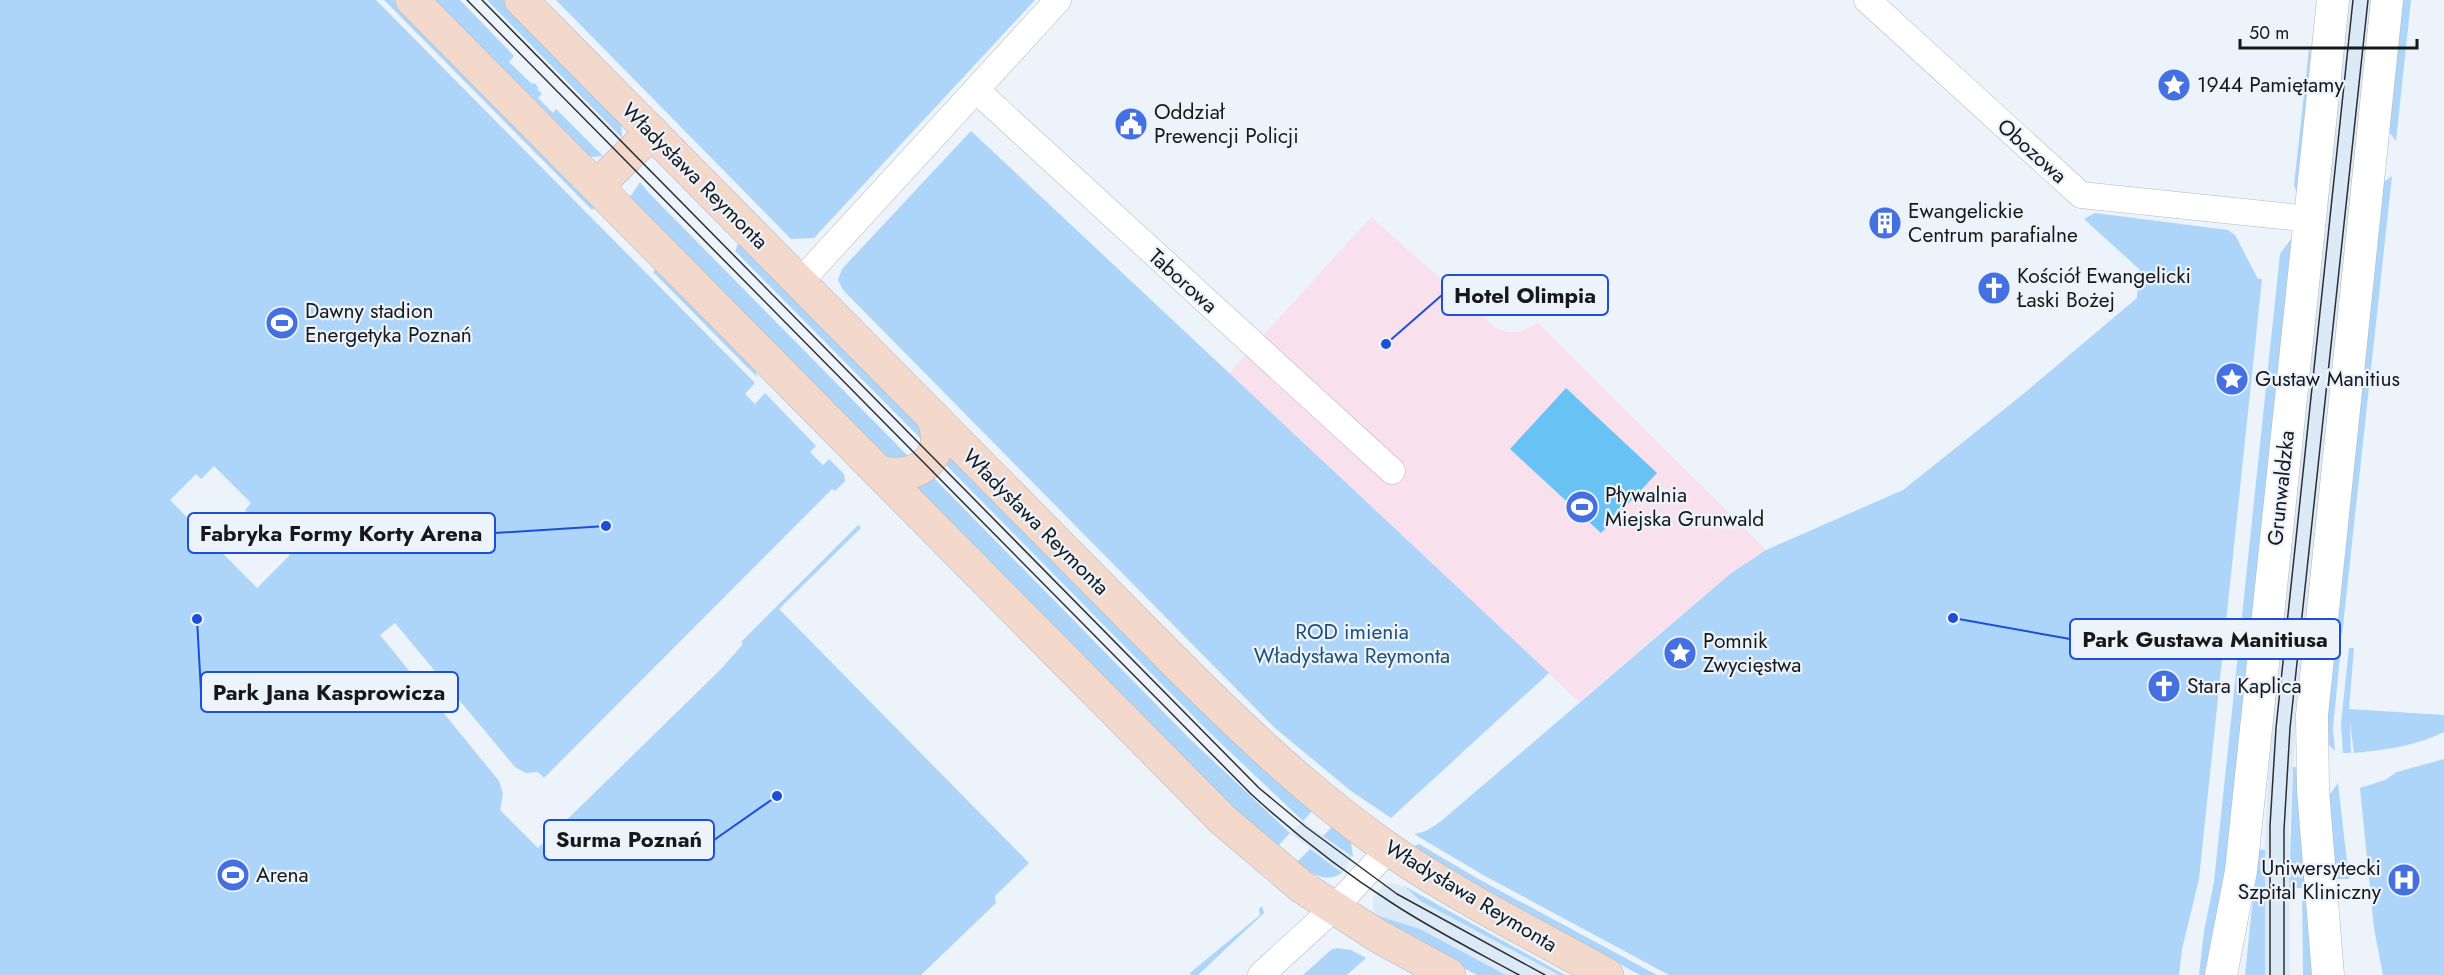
<svg xmlns="http://www.w3.org/2000/svg" width="2444" height="975" viewBox="0 0 2444 975" font-family="Jost,sans-serif">
<style>
.commercial{fill:#f8e1ed}
.built{fill:#dceaf7}
.green{fill:#add4f9;fill-rule:evenodd}
.water{fill:#68c2f3}
.lines{fill:none;stroke-linecap:round;stroke-linejoin:round}
.minor-casing{stroke:#b2b9c0;stroke-width:27}
.tertiary-casing{stroke:#b2b9c0;stroke-width:33}
.secondary-casing{stroke:#b2b9c0;stroke-width:34}
.minor{stroke:#fff;stroke-width:26}
.tertiary{stroke:#fff;stroke-width:32}
.secondary{stroke:#f3d8cc;stroke-width:33}
.tram{stroke:#2c3032;stroke-width:1.5}
.labels{text-anchor:middle;stroke-width:4.5;stroke-linejoin:round;paint-order:stroke}
.poi-label{font-size:21px;fill:#16191b;stroke:#ecf3fa;text-anchor:start}
.street-label{font-size:21px;fill:#16191b;stroke:#ecf3fa}
.park-label{font-size:21px;fill:#1f4e76;stroke:#ecf3fa}
.leader{fill:none;stroke:#1d4ed8;stroke-width:2}
.callout-dot{fill:#1d4ed8;stroke:#ecf3fa;stroke-width:2}
.callout{fill:#ecf3fa;stroke:#1d4ed8;stroke-width:2}
.callout-label{font-size:22px;text-anchor:middle;font-weight:bold;fill:#16191b}
</style>
<rect width="100%" height="100%" fill="#ecf3fa"/>
<polygon class="commercial" points="1371,217 1496,328 1507,332 1520,332 1538,323 1766,550 1719,583 1579,702 1229,373"/>
<g class="built">
<polygon points="2346,0 2374,0 2300,705 2297,705 2289,827 2290,975 2265,975 2265,850 2269,747"/>
<polygon points="1303,821 1352,857 1344,871 1342,873 1290,833"/>
<polygon points="1390,883 1404,886 1422,902 1559,975 1506,975 1420,929 1373,914 1373,897 1383,885"/>
</g>
<g class="green">
<path d="M0,0H376L755,383L745,394L755,404L765,393L816,446L810,452L823,465L829,459L844,474L845,481L835,491L832,489L544,778L538,772L526,773L515,767L395,623L380,635L499,781L503,794L500,810L538,848L721,669L743,644L741,642L858,525L861,528L779,609L1029,863L995,896L996,903L921,975H0ZM214,466L251,503L245,510L290,555L257,588L170,500L196,474L201,479Z"/>
<polygon points="384,0 394,0 597,205 592,210"/>
<polygon points="431,0 460,0 514,56 509,62 532,84 534,83 538,87 537,89 542,94 538,98 553,113 556,109 603,156 591,157 585,155"/>
<polygon points="487,0 504,0 613,110 621,122 622,138"/>
<polygon points="556,0 1035,0 814,238 791,239"/>
<polygon points="2400,0 2411,0 2396,141 2386,128"/>
<polygon points="2309,49 2314,57 2299,187 2297,193 2294,185"/>
<polygon points="971,131 1549,673 1391,818 1351,791 1275,728 843,290 838,280 842,269"/>
<polygon points="2392,176 2342,635 2333,629 2380,185"/>
<polygon points="640,182 649,193 911,459 888,459 628,200"/>
<polygon points="2095,213 2228,230 2235,235 2258,279 2262,279 2199,879 2182,949 2179,975 1669,975 1485,876 1414,834 1426,831 1440,822 1730,574 1766,550 1903,490 2022,395 2137,298 2139,269 2084,219"/>
<polygon points="740,239 920,422 924,442 735,251"/>
<polygon points="2291,239 2293,246 2227,886 2216,920 2209,975 2199,975 2204,931 2214,882 2280,254"/>
<polygon points="658,267 755,368 757,377 653,272"/>
<polygon points="948,450 1315,808 1303,821 1208,731 944,463"/>
<polygon points="932,476 1191,740 1290,833 1277,847 1244,821 913,486"/>
<polygon points="2339,647 2341,647 2333,728 2335,751 2326,742 2329,653"/>
<path d="M2349,648H2354L2349,709L2444,715V732C2416,746 2384,750 2354,753L2350,722L2351,753H2343L2341,723Z"/>
<polygon points="2444,759 2444,975 2383,975 2374,928 2360,788 2385,780 2397,772"/>
<polygon points="2293,767 2296,767 2314,975 2303,975 2302,888 2289,888"/>
<polygon points="2338,783 2349,879 2333,879 2328,797"/>
<polygon points="1335,824 1351,842 1353,857 1323,836"/>
<polygon points="1419,844 1482,881 1657,975 1640,975 1445,868 1412,847"/>
<path d="M1310,849L1342,873C1324,884 1311,873 1297,862Z"/>
<polygon points="2258,849 2265,850 2265,975 2245,975"/>
<polygon points="1404,886 1565,975 1559,975 1422,902"/>
<polygon points="1262,906 1264,913 1198,975 1191,975 1190,973 1260,915 1259,909"/>
<polygon points="1373,914 1420,929 1506,975 1477,975 1385,926"/>
<polygon points="1337,948 1351,950 1366,958 1347,975 1303,975 1331,950"/>
</g>
<polygon class="water" points="1566,388 1657,473 1601,533 1510,449"/>
<g class="lines">
<defs>
<g id="minor">
<polyline points="1867,0 2081,195 2310,219"/>
<polyline points="976,90 1392,471"/>
<polyline points="800,282 1058,0"/>
<polyline points="1261,975 1334,908 1389,849"/>
</g>
<g id="tertiary">
<polyline points="2221,975 2241,871 2333,0"/>
<polyline points="2328,975 2313,790 2312,715 2387,0"/>
</g>
<g id="secondary">
<polyline points="412,0 1223,820 1302,887 1378,936 1449,975"/>
<path d="M521,0L1175,662C1242,729 1311,795 1390,850C1459,897 1534,934 1607,975"/>
<polyline points="597,186 652,132"/>
<path d="M880,472C918,482 950,456 932,416"/>
</g>
</defs>
<use href="#minor" class="minor-casing"/>
<use href="#tertiary" class="tertiary-casing"/>
<use href="#secondary" class="secondary-casing"/>
<use href="#minor" class="minor"/>
<use href="#tertiary" class="tertiary"/>
<use href="#secondary" class="secondary"/>
<g class="tram">
<path d="M467,0L1251,794C1295,834 1342,871 1392,903C1433,930 1477,952 1519,975"/>
<polyline points="482,0 1259,788 1306,827 1397,894 1545,975"/>
<polyline points="2270,975 2270,826 2276,728 2353,0"/>
<polyline points="2284,975 2284,830 2290,728 2368,0"/>
</g>
</g>
<defs>
<symbol id="sight-disc" viewBox="-11 -11 22 22"><circle r="9.5" fill="#4470e2" stroke="#ecf3fa"/><path d="M0-6L1.8-2.2L6-1.7L2.9 1.2L3.7 5.4L0 3.3L-3.7 5.4L-2.9 1.2L-6-1.7L-1.8-2.2Z" fill="#fff"/></symbol>
<symbol id="civic-disc" viewBox="-11 -11 22 22"><circle r="9.5" fill="#4470e2" stroke="#ecf3fa"/><path d="M-.6-6.5H3V-4.5H.6V-3L4-1V1h2V6H-6V1h2V-1L-.6-3ZM-1.2 2.5V6h2.4V2.5Z" fill="#fff"/></symbol>
<symbol id="building-disc" viewBox="-11 -11 22 22"><circle r="9.5" fill="#4470e2" stroke="#ecf3fa"/><path d="M-4-6H4V6H1V3H-1V6H-4ZM-2.5-4.3h1.7v1.8h-1.7ZM.8-4.3h1.7v1.8H.8ZM-2.5-1h1.7V.8h-1.7ZM.8-1h1.7V.8H.8Z" fill="#fff"/></symbol>
<symbol id="church-disc" viewBox="-11 -11 22 22"><circle r="9.5" fill="#4470e2" stroke="#ecf3fa"/><path d="M-1.2-6h2.4v3.5h3.3v2.4h-3.3V6h-2.4V-.1h-3.3v-2.4h3.3Z" fill="#fff"/></symbol>
<symbol id="stadium-disc" viewBox="-11 -11 22 22"><circle r="9.5" fill="#4470e2" stroke="#ecf3fa"/><path d="M0-5a6.5 5 0 1 0 0 10a6.5 5 0 1 0 0-10ZM-3.5-1.8h7v3.6h-7Z" fill="#fff"/></symbol>
<symbol id="hospital-disc" viewBox="-11 -11 22 22"><circle r="9.5" fill="#4470e2" stroke="#ecf3fa"/><path d="M-5-5h3v3.5h4V-5h3V5h-3V1.5h-4V5h-3Z" fill="#fff"/></symbol>
</defs>
<g fill-rule="evenodd">
<use href="#sight-disc" x="2155" y="66" width="38" height="38"/>
<use href="#civic-disc" x="1112" y="105" width="38" height="38"/>
<use href="#building-disc" x="1866" y="204" width="38" height="38"/>
<use href="#church-disc" x="1975" y="269" width="38" height="38"/>
<use href="#stadium-disc" x="263" y="304" width="38" height="38"/>
<use href="#sight-disc" x="2213" y="360" width="38" height="38"/>
<use href="#stadium-disc" x="1563" y="488" width="38" height="38"/>
<use href="#sight-disc" x="1661" y="634" width="38" height="38"/>
<use href="#church-disc" x="2145" y="667" width="38" height="38"/>
<use href="#stadium-disc" x="214" y="856" width="38" height="38"/>
<use href="#hospital-disc" x="2385" y="861" width="38" height="38"/>
</g>
<g class="labels">
<g class="poi-label">
<text x="2197" y="92">1944 Pamiętamy</text>
<text x="1154" y="119">Oddział<tspan x="1154" dy="24">Prewencji Policji</tspan></text>
<text x="1908" y="218">Ewangelickie<tspan x="1908" dy="24">Centrum parafialne</tspan></text>
<text x="2017" y="283">Kościół Ewangelicki<tspan x="2017" dy="24">Łaski Bożej</tspan></text>
<text x="305" y="318">Dawny stadion<tspan x="305" dy="24">Energetyka Poznań</tspan></text>
<text x="2255" y="386">Gustaw Manitius</text>
<text x="1605" y="502">Pływalnia<tspan x="1605" dy="24">Miejska Grunwald</tspan></text>
<text x="1703" y="648">Pomnik<tspan x="1703" dy="24">Zwycięstwa</tspan></text>
<text x="2187" y="693">Stara Kaplica</text>
<text x="2381" y="875" text-anchor="end">Uniwersytecki<tspan x="2381" dy="24">Szpital Kliniczny</tspan></text>
<text x="256" y="882">Arena</text>
</g>
<g class="street-label">
<text transform="translate(2032 151) rotate(42)" y="7">Obozowa</text>
<text transform="translate(695 176) rotate(45)" y="7">Władysława Reymonta</text>
<text transform="translate(1183 281) rotate(42)" y="7">Taborowa</text>
<text transform="translate(2281 488) rotate(-84)" y="7">Grunwaldzka</text>
<text transform="translate(1036 522) rotate(45)" y="7">Władysława Reymonta</text>
<text transform="translate(1471 896) rotate(31)" y="7">Władysława Reymonta</text>
</g>
<g class="park-label">
<text x="1352" y="639">ROD imienia<tspan x="1352" dy="24">Władysława Reymonta</tspan></text>
</g>
</g>
<path class="leader" d="M1386 344L1442 295M606 526L495 533M1953 618L2070 639M197 619L201 692M777 796L714 840"/>
<g class="callout-dot">
<circle cx="1386" cy="344" r="6"/>
<circle cx="606" cy="526" r="6"/>
<circle cx="1953" cy="618" r="6"/>
<circle cx="197" cy="619" r="6"/>
<circle cx="777" cy="796" r="6"/>
</g>
<g class="callout">
<rect x="1442" y="275" width="166" height="40" rx="6"/>
<rect x="188" y="513" width="307" height="40" rx="6"/>
<rect x="2070" y="619" width="270" height="40" rx="6"/>
<rect x="201" y="672" width="257" height="40" rx="6"/>
<rect x="544" y="820" width="170" height="40" rx="6"/>
</g>
<g class="callout-label">
<text x="1525" y="303">Hotel Olimpia</text>
<text x="341" y="541">Fabryka Formy Korty Arena</text>
<text x="2205" y="647">Park Gustawa Manitiusa</text>
<text x="329" y="700">Park Jana Kasprowicza</text>
<text x="629" y="847">Surma Poznań</text>
</g>
<path d="M2240 39v9h177v-9" fill="none" stroke="#16191b" stroke-width="3"/>
<text x="2249" y="39" font-size="18" fill="#16191b" stroke="#ecf3fa" stroke-width="4.5" paint-order="stroke">50 m</text>
</svg>
